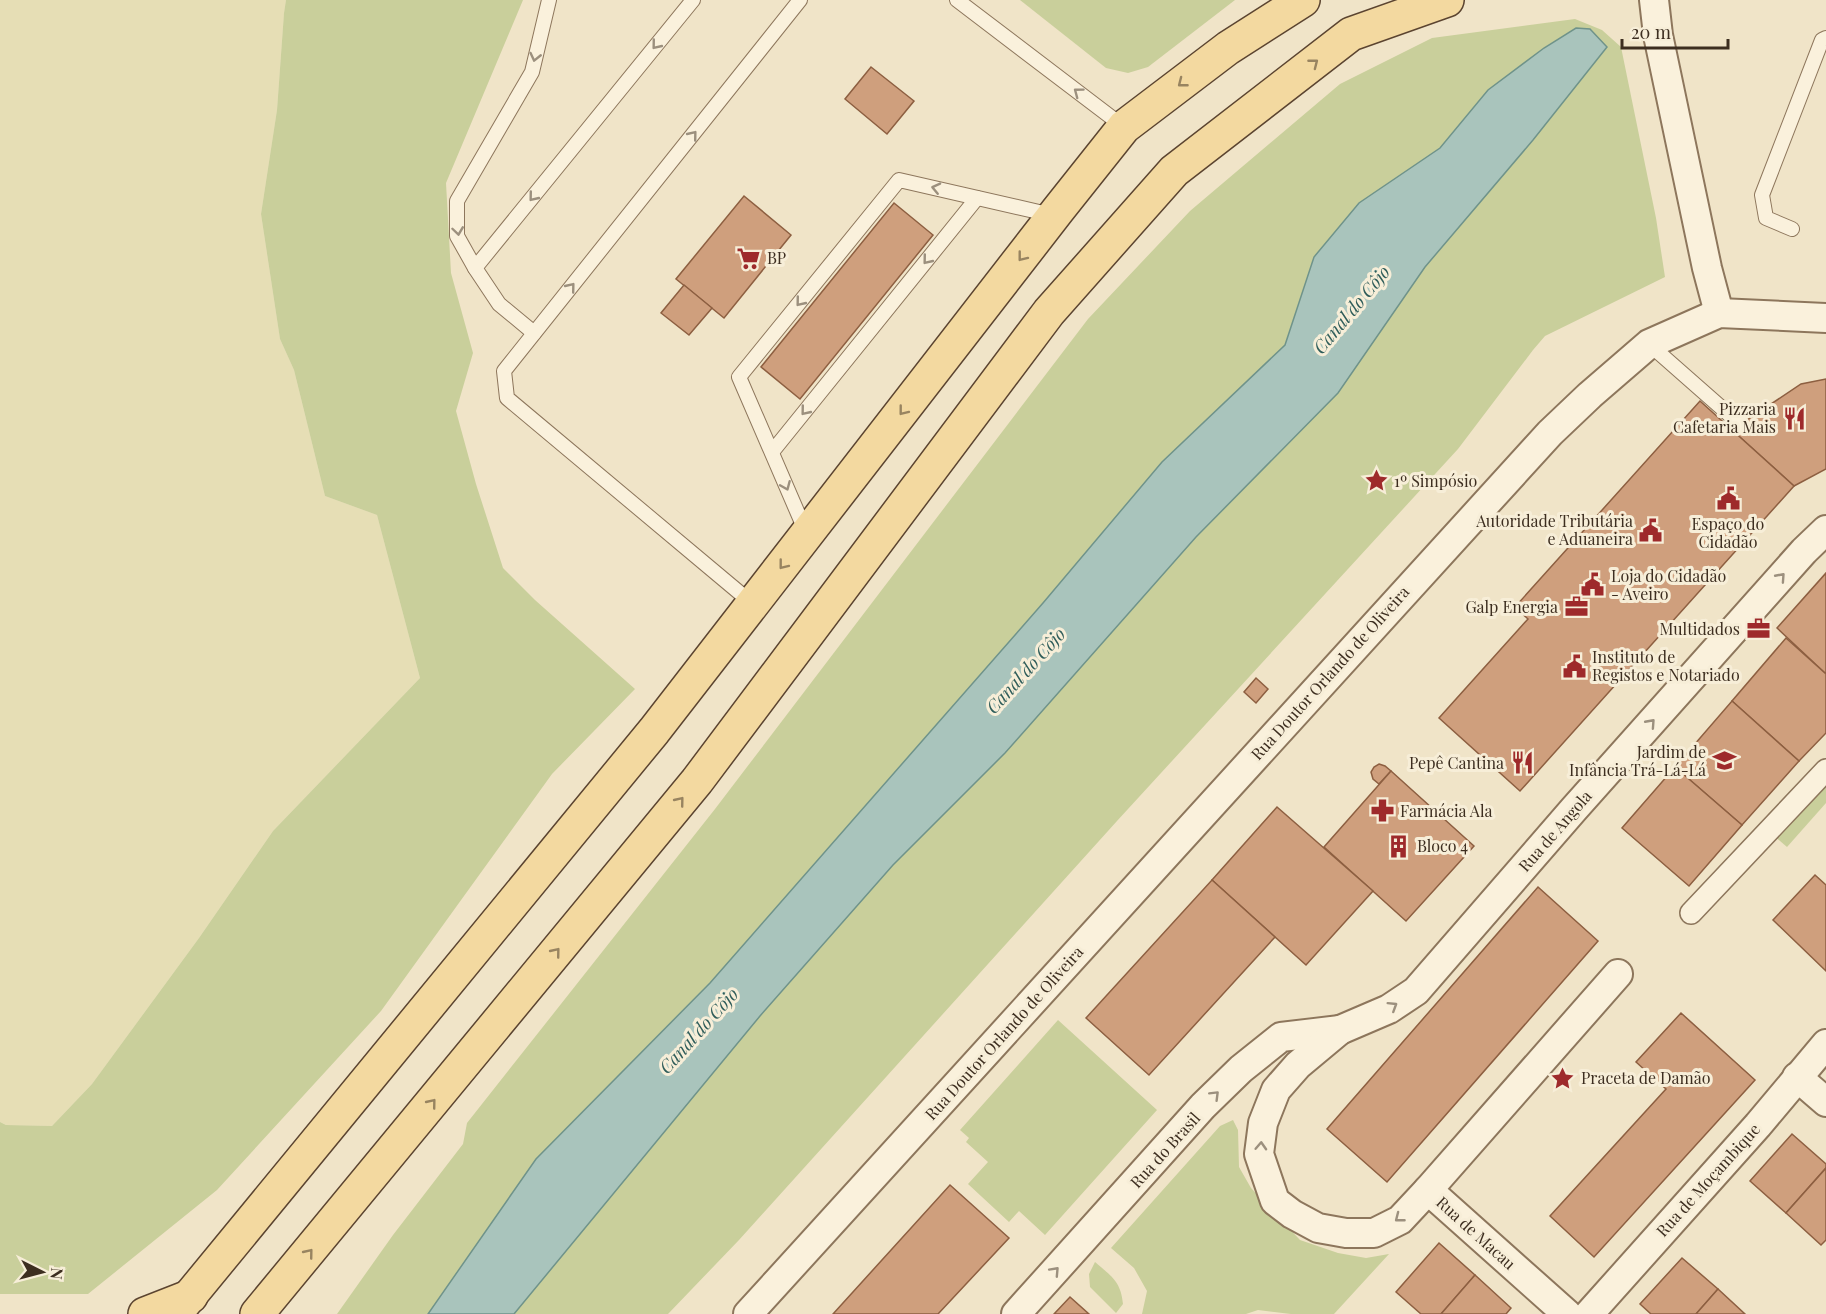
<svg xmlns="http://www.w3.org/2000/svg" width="1826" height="1314" viewBox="0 0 1826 1314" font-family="'Playfair Display',serif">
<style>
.farmland{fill:#e6deb5}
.green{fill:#c9cf9b}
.water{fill:#a9c4bc;stroke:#6f938a;stroke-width:1.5}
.building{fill:#cf9f7d;stroke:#8d5f41;stroke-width:1.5}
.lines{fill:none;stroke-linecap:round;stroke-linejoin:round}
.service-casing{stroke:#8d765c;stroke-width:16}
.pedestrian-casing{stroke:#8d765c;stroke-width:24}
.minor-casing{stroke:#8d765c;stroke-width:32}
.primary-casing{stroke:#5b4430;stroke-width:36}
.service{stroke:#faf1dc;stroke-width:14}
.pedestrian{stroke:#faf1dc;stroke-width:21}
.minor{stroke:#faf1dc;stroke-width:28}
.primary{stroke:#f3d9a0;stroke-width:33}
.oneway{stroke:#9c907e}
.oneway2{stroke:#988460}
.labels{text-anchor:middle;stroke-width:6;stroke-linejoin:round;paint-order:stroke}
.poi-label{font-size:16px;fill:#3d2e20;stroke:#f7eed8;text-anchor:start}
.street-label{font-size:16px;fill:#3d2e20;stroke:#f7eed8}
.water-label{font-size:18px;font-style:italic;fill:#2f5d5a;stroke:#f7eed8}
</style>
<rect width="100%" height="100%" fill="#f0e4c8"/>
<polygon class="farmland" points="0,0 286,0 284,13 277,110 261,214 280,339 294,370 325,496 377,515 420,678 273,831 199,938 92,1084 52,1126 6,1125 0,1122"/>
<g class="green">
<polygon points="286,0 523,0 446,183 451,273 473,353 456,411 476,484 503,568 535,600 635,689 552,774 381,1011 217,1190 88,1294 0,1294 0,1122 6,1125 52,1126 92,1084 199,938 273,831 420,678 377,515 325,496 294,370 280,339 261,214 277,110 284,13"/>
<polygon points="1020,0 1235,0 1148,67 1128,73 1106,68"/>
<polygon points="1575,19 1602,30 1621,47 1656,218 1665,277 1545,336 1533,350 1458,449 1117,821 739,1240 668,1314 337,1314 393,1235 463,1144 467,1123 715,809 1088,319 1190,211 1340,84 1432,38"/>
<polygon points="1826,761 1826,803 1787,847 1766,829"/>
<polygon points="1058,1020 1157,1110 1045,1235 1019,1211 1009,1222 968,1184 988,1162 966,1142 969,1138 960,1130"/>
<polygon points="1233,1120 1238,1130 1239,1167 1251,1188 1300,1240 1338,1253 1366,1258 1389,1254 1334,1314 1291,1314 1258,1310 1246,1314 1142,1314 1147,1291 1134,1268 1111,1248 1220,1126"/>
<path d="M1095,1262C1111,1276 1121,1281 1123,1304L1116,1313L1090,1287L1089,1274Z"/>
</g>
<polygon class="water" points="1576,28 1590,29 1607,47 1533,140 1425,267 1338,393 1196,537 1005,753 893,865 760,1016 514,1314 428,1314 536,1159 710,983 1043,603 1162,462 1285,345 1314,257 1359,203 1440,148 1488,90 1544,48"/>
<g class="building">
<polygon points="871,67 914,101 887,134 845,99"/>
<polygon points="744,196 791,235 724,318 676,279"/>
<polygon points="894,203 933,235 800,399 761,367"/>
<polygon points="684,285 712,308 689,335 661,313"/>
<polygon points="1826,379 1826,469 1794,486 1732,430 1801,384"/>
<polygon points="1700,401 1794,486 1520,791 1439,718 1528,619 1515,607"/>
<polygon points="1826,573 1826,674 1777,628"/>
<polygon points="1786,638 1826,674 1826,733 1799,761 1732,701"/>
<polygon points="1256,678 1268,689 1256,703 1244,692"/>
<polygon points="1732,701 1799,761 1742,825 1675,767"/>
<polygon points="1379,764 1385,766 1391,771 1379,784 1373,779 1371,772 1374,767"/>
<polygon points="1675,767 1742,825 1689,886 1622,828"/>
<polygon points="1391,771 1474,846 1406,921 1324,847"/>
<polygon points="1277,807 1373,891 1306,965 1212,880"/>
<polygon points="1815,875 1826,885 1826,971 1773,920"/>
<polygon points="1212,880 1275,937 1149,1075 1086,1018"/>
<polygon points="1538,887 1598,941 1387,1182 1327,1129"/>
<polygon points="1681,1013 1755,1080 1594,1257 1550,1216 1666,1089 1636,1062"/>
<polygon points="1792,1134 1826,1164 1826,1168 1786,1213 1750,1181"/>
<polygon points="1826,1168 1826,1240 1821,1245 1786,1213"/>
<polygon points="950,1185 1009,1238 938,1314 833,1314"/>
<polygon points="1439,1243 1475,1275 1441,1314 1421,1314 1396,1292"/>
<polygon points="1682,1258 1718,1289 1696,1314 1651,1314 1640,1304"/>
<polygon points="1475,1275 1511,1308 1506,1314 1441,1314"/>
<polygon points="1718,1289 1745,1314 1696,1314"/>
<polygon points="1070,1297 1089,1314 1054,1314"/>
</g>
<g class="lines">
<defs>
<g id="service">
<polyline points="957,0 1124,127"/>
<polyline points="1792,229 1766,218 1762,195 1822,40 1826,38"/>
<polyline points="475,268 693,0"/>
<polyline points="534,333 499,304 475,268 457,236 457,201 532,72 549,0"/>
<polyline points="1649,344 1741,425"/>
<polyline points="772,452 977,198"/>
<polyline points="806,532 739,377 899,180 1052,215"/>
<polyline points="753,604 507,398 504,371 800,0"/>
</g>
<polyline id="pedestrian" points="1691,913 1826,770"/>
<g id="minor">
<polyline points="1654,0 1658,35 1707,268 1719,313"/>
<polyline points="1797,1077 1826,1102"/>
<polyline points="1428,1190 1618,974"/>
<polyline points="748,1314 1550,433 1590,395 1649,344 1719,313 1826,318"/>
<polyline points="1016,1314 1203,1106 1241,1069 1281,1037 1340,1030"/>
<polyline points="1567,1314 1428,1190 1400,1220 1374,1233 1346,1233 1318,1228 1292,1214 1275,1201 1259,1154 1263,1123 1276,1090 1298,1065 1340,1030 1389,1009 1416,991 1574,809 1804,551 1826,530"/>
<polyline points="1589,1314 1758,1125 1826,1044"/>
</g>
<g id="primary">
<polyline points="145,1314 191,1296"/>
<polyline points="175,1314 654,731 1058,210 1124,127 1228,48 1303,0"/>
<polyline points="257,1314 697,781 1049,312 1174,171 1351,34 1447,0"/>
</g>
</defs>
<use href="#service" class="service-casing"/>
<use href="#pedestrian" class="pedestrian-casing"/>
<use href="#minor" class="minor-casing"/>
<use href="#primary" class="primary-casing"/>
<use href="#service" class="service"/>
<use href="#pedestrian" class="pedestrian"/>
<use href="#minor" class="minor"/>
<use href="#primary" class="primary"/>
</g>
<defs><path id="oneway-chevron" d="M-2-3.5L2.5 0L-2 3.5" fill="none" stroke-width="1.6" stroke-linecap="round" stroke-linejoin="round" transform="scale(1.5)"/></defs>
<g class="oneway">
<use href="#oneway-chevron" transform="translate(656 45) rotate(129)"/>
<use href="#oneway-chevron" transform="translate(535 57) rotate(103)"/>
<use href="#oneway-chevron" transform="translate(1078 92) rotate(-143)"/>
<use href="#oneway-chevron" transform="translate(693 135) rotate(-51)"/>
<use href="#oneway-chevron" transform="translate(936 188) rotate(-167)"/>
<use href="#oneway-chevron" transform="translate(533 197) rotate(129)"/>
<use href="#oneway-chevron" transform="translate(458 231) rotate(82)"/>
<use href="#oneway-chevron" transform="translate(927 260) rotate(129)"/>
<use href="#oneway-chevron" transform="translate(571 287) rotate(-51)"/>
<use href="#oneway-chevron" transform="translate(800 302) rotate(129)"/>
<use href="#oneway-chevron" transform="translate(805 411) rotate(129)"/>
<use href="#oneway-chevron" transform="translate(786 486) rotate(67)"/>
<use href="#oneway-chevron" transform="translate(1781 577) rotate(-48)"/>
<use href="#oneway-chevron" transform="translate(1651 723) rotate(-48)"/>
<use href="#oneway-chevron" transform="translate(1393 1006) rotate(-32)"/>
<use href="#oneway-chevron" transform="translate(1215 1095) rotate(-45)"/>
<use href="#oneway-chevron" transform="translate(1261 1146) rotate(-87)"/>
<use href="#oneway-chevron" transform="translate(1399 1218) rotate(142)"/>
<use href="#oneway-chevron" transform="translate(1055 1271) rotate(-47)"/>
</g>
<g class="oneway2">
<use href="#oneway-chevron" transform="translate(1314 63) rotate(-38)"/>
<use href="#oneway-chevron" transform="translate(1182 83) rotate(142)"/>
<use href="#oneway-chevron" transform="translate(1022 257) rotate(128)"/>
<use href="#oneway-chevron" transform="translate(903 411) rotate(128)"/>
<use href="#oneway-chevron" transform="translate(783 565) rotate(128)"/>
<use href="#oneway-chevron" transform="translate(680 801) rotate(-51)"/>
<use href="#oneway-chevron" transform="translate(556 952) rotate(-51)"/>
<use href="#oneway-chevron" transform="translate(432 1103) rotate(-51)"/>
<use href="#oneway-chevron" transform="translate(309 1253) rotate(-51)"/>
</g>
<defs>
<symbol id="supermarket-bare" viewBox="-9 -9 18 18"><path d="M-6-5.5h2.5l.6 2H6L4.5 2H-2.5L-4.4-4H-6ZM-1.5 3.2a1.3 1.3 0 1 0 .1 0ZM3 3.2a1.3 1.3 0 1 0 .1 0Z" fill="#9e2a2b" stroke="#f7eed8" stroke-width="2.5" paint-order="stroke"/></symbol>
<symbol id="restaurant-bare" viewBox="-9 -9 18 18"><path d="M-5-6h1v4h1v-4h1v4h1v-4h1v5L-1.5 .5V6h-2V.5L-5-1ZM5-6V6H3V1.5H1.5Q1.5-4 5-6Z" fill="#9e2a2b" stroke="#f7eed8" stroke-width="2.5" paint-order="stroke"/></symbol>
<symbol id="sight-bare" viewBox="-9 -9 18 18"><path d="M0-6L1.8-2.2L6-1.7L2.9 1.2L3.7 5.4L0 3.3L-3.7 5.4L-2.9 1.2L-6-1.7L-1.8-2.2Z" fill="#9e2a2b" stroke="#f7eed8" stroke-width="2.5" paint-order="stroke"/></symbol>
<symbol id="civic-bare" viewBox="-9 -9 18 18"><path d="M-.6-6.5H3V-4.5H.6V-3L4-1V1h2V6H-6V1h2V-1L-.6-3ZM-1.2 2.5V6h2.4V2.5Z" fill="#9e2a2b" stroke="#f7eed8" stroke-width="2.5" paint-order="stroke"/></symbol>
<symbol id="office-bare" viewBox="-9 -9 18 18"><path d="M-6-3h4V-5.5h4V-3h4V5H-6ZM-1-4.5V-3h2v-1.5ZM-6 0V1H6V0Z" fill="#9e2a2b" stroke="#f7eed8" stroke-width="2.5" paint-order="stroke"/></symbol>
<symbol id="school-bare" viewBox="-9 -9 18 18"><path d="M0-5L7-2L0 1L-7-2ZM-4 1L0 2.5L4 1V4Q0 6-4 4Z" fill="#9e2a2b" stroke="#f7eed8" stroke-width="2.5" paint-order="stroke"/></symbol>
<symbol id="pharmacy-bare" viewBox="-9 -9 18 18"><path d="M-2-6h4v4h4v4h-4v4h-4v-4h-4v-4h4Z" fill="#9e2a2b" stroke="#f7eed8" stroke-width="2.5" paint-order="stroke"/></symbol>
<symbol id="building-bare" viewBox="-9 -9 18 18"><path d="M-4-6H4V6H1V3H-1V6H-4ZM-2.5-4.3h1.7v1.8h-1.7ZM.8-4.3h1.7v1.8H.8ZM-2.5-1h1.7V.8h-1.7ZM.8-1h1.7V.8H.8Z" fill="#9e2a2b" stroke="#f7eed8" stroke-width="2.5" paint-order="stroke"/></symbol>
</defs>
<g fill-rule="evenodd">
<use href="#supermarket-bare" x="732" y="242" width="33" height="33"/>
<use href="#restaurant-bare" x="1778" y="402" width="33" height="33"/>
<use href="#sight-bare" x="1360" y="464" width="33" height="33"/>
<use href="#civic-bare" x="1712" y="482" width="33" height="33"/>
<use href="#civic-bare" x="1634" y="514" width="33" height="33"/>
<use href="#civic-bare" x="1576" y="568" width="33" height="33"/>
<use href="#office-bare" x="1560" y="590" width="33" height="33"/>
<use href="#office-bare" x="1742" y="612" width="33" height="33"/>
<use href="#civic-bare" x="1558" y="650" width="33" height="33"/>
<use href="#school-bare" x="1708" y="744" width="33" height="33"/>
<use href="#restaurant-bare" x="1506" y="746" width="33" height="33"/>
<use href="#pharmacy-bare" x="1366" y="794" width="33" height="33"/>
<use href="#building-bare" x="1382" y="830" width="33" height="33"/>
<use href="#sight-bare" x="1546" y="1062" width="33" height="33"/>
</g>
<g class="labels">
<g class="poi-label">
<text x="767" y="264">BP</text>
<text x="1776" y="415" text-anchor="end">Pizzaria<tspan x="1776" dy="18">Cafetaria Mais</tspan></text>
<text x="1394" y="487">1º Simpósio</text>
<text x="1633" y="527" text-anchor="end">Autoridade Tributária<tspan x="1633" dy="18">e Aduaneira</tspan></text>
<text x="1728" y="530" text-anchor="middle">Espaço do<tspan x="1728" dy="18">Cidadão</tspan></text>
<text x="1611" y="582">Loja do Cidadão<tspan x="1611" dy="18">- Aveiro</tspan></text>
<text x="1558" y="613" text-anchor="end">Galp Energia</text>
<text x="1740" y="635" text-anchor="end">Multidados</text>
<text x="1592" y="663">Instituto de<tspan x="1592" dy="18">Registos e Notariado</tspan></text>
<text x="1706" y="758" text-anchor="end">Jardim de<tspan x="1706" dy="18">Infância Trá-Lá-Lá</tspan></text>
<text x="1504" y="769" text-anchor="end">Pepê Cantina</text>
<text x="1400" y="817">Farmácia Ala</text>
<text x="1417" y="852">Bloco 4</text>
<text x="1581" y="1084">Praceta de Damão</text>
</g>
<g class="street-label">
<text transform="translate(1330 673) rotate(-48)" y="6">Rua Doutor Orlando de Oliveira</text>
<text transform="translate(1555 831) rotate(-49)" y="6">Rua de Angola</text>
<text transform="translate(1004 1033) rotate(-48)" y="6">Rua Doutor Orlando de Oliveira</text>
<text transform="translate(1165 1150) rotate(-48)" y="6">Rua do Brasil</text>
<text transform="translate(1708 1180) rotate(-48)" y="6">Rua de Moçambique</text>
<text transform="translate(1476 1233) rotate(42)" y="6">Rua de Macau</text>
</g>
<g class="water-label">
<text transform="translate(1352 310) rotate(-50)" y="6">Canal do Côjo</text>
<text transform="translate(1026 671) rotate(-48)" y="6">Canal do Côjo</text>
<text transform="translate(699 1031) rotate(-48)" y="6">Canal do Côjo</text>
</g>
</g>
<g transform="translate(42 1272) rotate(96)" stroke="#f7eed8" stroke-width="4.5" paint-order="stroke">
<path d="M0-4.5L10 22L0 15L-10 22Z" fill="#3d2e20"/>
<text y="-9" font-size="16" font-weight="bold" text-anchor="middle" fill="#3d2e20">N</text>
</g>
<path d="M1622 39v9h106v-9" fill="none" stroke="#3d2e20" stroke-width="3"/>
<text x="1631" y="39" font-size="18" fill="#3d2e20" stroke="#f7eed8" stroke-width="4.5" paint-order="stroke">20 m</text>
</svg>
